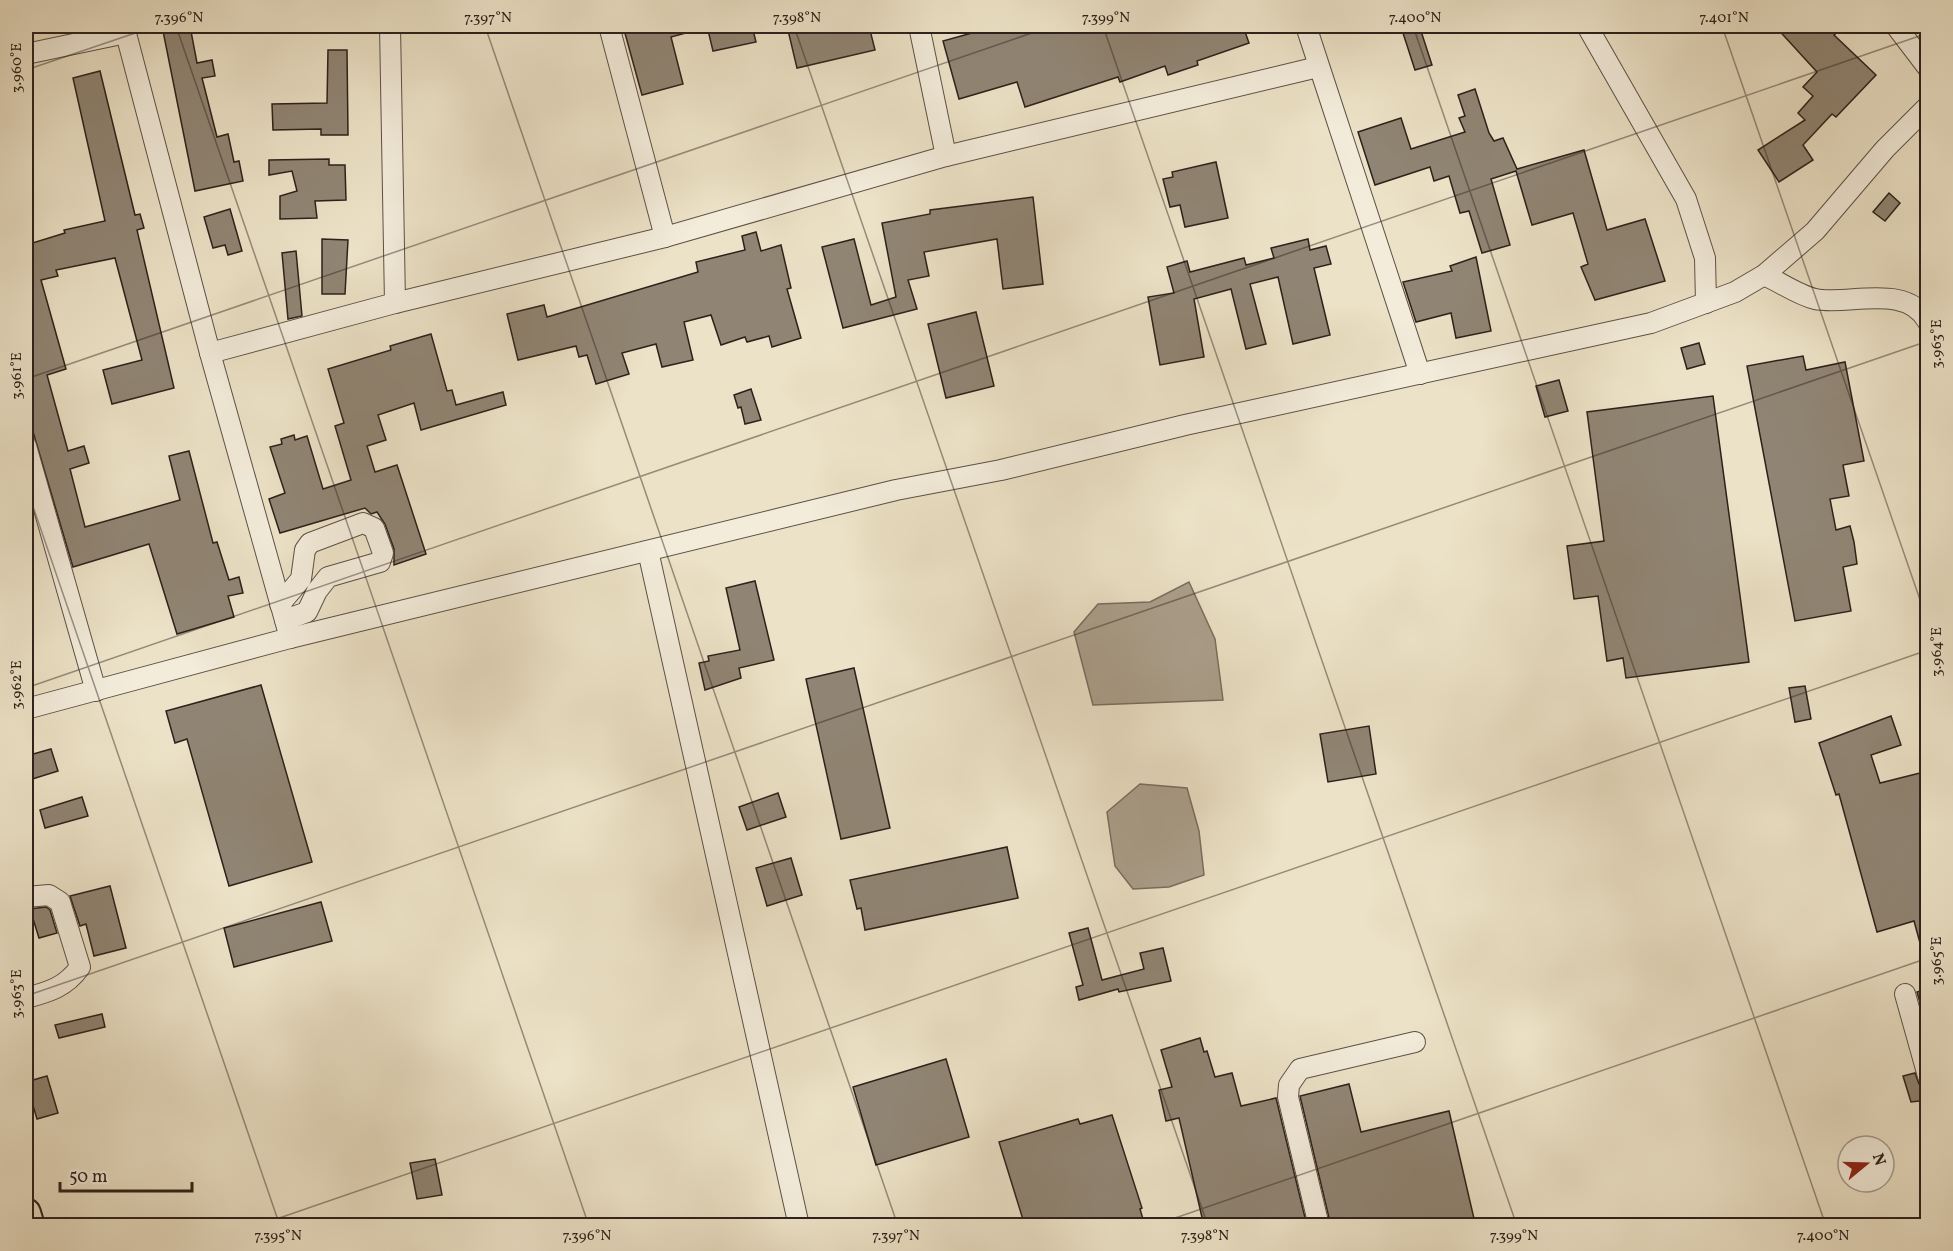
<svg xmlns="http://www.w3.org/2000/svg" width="1953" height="1251" viewBox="0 0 1953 1251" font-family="Vollkorn,serif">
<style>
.water{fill:#aba08d;stroke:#796d5f;stroke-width:1.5}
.building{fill:#908574;stroke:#2d211b;stroke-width:1.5}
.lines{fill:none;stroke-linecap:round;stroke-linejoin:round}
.minor-casing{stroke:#5d5146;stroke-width:22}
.highway-casing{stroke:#2d211b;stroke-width:32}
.minor{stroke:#f3ecdb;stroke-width:20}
.highway{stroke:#ece2c7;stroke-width:28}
.ticks{fill:none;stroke:#2d211b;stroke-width:1.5;stroke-opacity:0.45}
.neatline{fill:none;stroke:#2d211b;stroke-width:2}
.ticks-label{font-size:15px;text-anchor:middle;fill:#2d211b}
</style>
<rect width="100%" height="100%" fill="#ece2c7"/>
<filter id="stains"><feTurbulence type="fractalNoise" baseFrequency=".00333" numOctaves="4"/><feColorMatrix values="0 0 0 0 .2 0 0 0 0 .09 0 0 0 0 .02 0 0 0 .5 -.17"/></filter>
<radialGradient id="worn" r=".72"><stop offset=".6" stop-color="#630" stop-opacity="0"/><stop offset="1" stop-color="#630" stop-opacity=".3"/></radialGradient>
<g class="water">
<polygon points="1189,582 1215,639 1223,700 1093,705 1074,632 1098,604 1150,602"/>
<polygon points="1140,784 1187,788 1199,831 1204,875 1169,887 1133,889 1115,866 1107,812"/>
</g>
<g class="building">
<polygon points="162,26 190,26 197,63 212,60 215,76 202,78 217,137 228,134 234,162 239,161 243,181 195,191"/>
<polygon points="623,26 696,26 697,30 671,37 683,84 642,95"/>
<polygon points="707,26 752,26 756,42 713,51"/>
<polygon points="787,26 869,26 875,50 797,68"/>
<polygon points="997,26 1089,26 1091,33 1111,26 1243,26 1249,43 1197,61 1198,65 1168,75 1165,66 1120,82 1118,77 1025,107 1017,82 959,99 943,41"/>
<polygon points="1775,26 1845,26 1834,35 1876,75 1836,117 1832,114 1803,145 1813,160 1779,182 1758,150 1805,120 1798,113 1813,96 1803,87 1817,72"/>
<polygon points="1420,28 1432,65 1415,70 1403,33"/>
<polygon points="328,50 347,50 348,135 321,135 321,129 273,130 272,104 327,103"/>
<polygon points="100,71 135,215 140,214 144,228 137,230 174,388 112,404 103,370 142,360 115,258 56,270 58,276 41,280 66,369 47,375 68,451 84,446 89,463 70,469 85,527 180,500 169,456 189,451 213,543 217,542 229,580 239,577 243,593 228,596 234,617 177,634 149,544 73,567 26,408 26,245 65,233 64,230 105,221 73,78"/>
<polygon points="1475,89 1489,133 1494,141 1503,138 1517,169 1584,150 1607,230 1645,219 1665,281 1595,300 1581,267 1588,264 1573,213 1532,225 1516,171 1491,179 1510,245 1482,253 1469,211 1460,213 1449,176 1434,181 1430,167 1375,185 1358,132 1401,118 1411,149 1465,132 1459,118 1465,116 1458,95"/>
<polygon points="329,159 329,165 345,165 346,200 315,201 317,218 280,219 280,196 297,191 292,171 269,175 269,160"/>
<polygon points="1216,162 1228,218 1185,227 1180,205 1170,207 1163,179 1173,177 1172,172"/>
<polygon points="1889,193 1900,203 1885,221 1873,212"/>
<polygon points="1033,197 1043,284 1003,289 997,239 924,252 929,276 908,280 917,309 843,328 822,247 854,239 871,305 896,297 882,223 930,214 930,210"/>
<polygon points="230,209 242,251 228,255 225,245 213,248 204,217"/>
<polygon points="756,232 761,251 781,245 791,288 787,289 801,338 772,347 769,336 747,342 745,337 721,345 711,315 684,322 693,360 662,367 656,344 622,353 629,374 596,384 587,355 579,357 576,346 518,360 507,314 544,305 547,317 698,272 696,262 745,250 742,236"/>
<polygon points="322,239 348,240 345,294 322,294"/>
<polygon points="1308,239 1310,250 1326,246 1331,264 1314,268 1330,335 1293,344 1278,277 1250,284 1266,344 1246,349 1231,289 1194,299 1204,357 1160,365 1148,297 1174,293 1167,267 1187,261 1190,272 1244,258 1246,265 1274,258 1271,248"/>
<polygon points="296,251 302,316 288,319 282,253"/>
<polygon points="1476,257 1491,331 1456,338 1451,313 1416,322 1403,282 1452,271 1450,266"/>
<polygon points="976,312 994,386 946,398 928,324"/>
<polygon points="431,334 447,391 452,390 456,405 503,392 506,405 421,430 414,403 378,415 386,440 367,446 375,472 397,465 426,554 394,565 394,549 385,524 377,512 371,514 365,508 280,533 269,499 285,493 270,447 282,444 281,439 294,435 295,440 307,436 323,489 351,480 335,426 344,423 328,369 391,350 390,346"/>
<polygon points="1699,343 1705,364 1687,369 1681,348"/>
<polygon points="1803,356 1806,370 1845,362 1864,461 1843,465 1849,496 1830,499 1836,530 1850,526 1854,542 1857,564 1843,567 1851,611 1795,621 1747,366"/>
<polygon points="1559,380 1568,411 1545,417 1536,386"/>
<polygon points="751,389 761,420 745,424 741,407 738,408 734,395"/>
<polygon points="1713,396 1749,662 1626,678 1623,658 1607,661 1598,596 1574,599 1567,546 1604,541 1587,412"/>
<polygon points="755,581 774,660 739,668 741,678 705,690 699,663 709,661 708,656 740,650 726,588"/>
<polygon points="854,668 890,828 841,839 806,679"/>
<polygon points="261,685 312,862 229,886 187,739 175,743 166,711"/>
<polygon points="1805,686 1811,719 1795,722 1789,688"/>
<polygon points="1891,716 1901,745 1871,755 1880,783 1928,771 1928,953 1923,954 1914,921 1877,932 1839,794 1836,795 1819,743"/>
<polygon points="1369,726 1376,774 1328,782 1320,734"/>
<polygon points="51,749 58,771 26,781 26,756"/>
<polygon points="778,793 786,817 747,830 739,807"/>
<polygon points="82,797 88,816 45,828 40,810"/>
<polygon points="1007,847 1018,898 865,930 861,908 857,909 850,880"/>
<polygon points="791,858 802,895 767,906 756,868"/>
<polygon points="110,886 126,948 94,956 86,924 80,926 70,896"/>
<polygon points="321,902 332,941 234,967 224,928"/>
<polygon points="46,907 50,910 57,933 39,938 30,909"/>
<polygon points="1088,928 1102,980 1144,969 1140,953 1163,948 1171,981 1119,992 1118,989 1079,1000 1076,987 1083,985 1069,933"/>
<polygon points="1928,989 1928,1030 1917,992"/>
<polygon points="102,1014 105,1027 59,1038 55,1025"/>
<polygon points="1200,1038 1204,1052 1207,1051 1215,1077 1232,1073 1241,1106 1276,1098 1307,1226 1204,1226 1179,1118 1166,1121 1159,1090 1172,1087 1161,1050"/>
<polygon points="946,1059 969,1137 876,1165 853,1087"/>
<polygon points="1915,1073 1919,1084 1928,1088 1928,1100 1911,1102 1903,1076"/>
<polygon points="47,1076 58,1113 37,1119 26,1082"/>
<polygon points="1349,1084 1361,1132 1449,1111 1475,1223 1465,1226 1331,1226 1300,1096"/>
<polygon points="1112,1115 1142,1208 1140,1209 1145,1226 1025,1226 999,1142 1078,1119 1080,1124"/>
<polygon points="435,1159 442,1195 417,1199 410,1163"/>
</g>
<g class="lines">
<defs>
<g id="minor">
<polyline points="124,26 210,353 290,638"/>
<polyline points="390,26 395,303"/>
<polyline points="609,26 665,237"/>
<polyline points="919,26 946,156"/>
<polyline points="1306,26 1420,374"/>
<polyline points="1587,26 1686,199 1705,258 1706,303"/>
<polyline points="1896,26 1928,68"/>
<polyline points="26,54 126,33"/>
<path d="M1764,275C1780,282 1798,295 1815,299C1848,306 1907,282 1928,322"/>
<polyline points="210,353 395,303 665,237 946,156 1318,67"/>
<polyline points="26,446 96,691"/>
<polyline points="648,551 799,1226"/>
<polyline points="280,604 301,579 305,550 310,543 363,523 374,528 383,553 380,562 328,577 317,591 307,612 285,620"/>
<polyline points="26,709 290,638 896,490 1001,470 1185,425 1651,323 1735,292 1764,275 1815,231 1885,149 1928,106"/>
<path d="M26,897L49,895L60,902L80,967C66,987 49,992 26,998"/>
<polyline points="1905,994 1928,1076"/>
<polyline points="1319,1226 1288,1097 1289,1085 1300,1069 1415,1042"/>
</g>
<polyline id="highway" points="26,1213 30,1226"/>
</defs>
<use href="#minor" class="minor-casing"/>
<use href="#highway" class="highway-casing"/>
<use href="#minor" class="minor"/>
<use href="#highway" class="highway"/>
</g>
<path class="ticks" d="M176,26L589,1226M485,26L898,1226M794,26L1208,1226M1103,26L1517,1226M1413,26L1826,1226M1722,26L1928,623M26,70L156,26M26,379L1052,26M26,486L280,1226M26,688L1928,33M26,996L1928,341M256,1226L1928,650M1152,1226L1928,958"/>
<rect width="1953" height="1251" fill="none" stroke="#ece2c7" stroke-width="66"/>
<g transform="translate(1866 1164) rotate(71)"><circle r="28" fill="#f3ecdb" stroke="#a49b8e" stroke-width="1.5"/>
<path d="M0-4.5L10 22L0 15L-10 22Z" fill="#8f2418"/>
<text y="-9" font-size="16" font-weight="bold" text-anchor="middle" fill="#2d211b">N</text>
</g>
<path d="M60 1182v9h132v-9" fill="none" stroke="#2d211b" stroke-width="3"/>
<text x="69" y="1182" font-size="18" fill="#2d211b" stroke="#f3ecdb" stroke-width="4.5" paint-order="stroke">50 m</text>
<rect x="33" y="33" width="1887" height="1185" class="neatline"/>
<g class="ticks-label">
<text x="179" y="22">7.396°N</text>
<text x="488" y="22">7.397°N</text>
<text x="797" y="22">7.398°N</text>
<text x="1106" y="22">7.399°N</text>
<text x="1415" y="22">7.400°N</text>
<text x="1724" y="22">7.401°N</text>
<text transform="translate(16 68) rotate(-90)" y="5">3.960°E</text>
<text transform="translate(1936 344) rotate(-90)" y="5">3.963°E</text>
<text transform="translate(16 376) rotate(-90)" y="5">3.961°E</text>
<text transform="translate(1936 652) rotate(-90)" y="5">3.964°E</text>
<text transform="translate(16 685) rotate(-90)" y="5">3.962°E</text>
<text transform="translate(1936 961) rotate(-90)" y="5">3.965°E</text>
<text transform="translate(16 994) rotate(-90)" y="5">3.963°E</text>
<text x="278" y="1240">7.395°N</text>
<text x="587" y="1240">7.396°N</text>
<text x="896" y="1240">7.397°N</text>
<text x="1205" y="1240">7.398°N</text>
<text x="1514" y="1240">7.399°N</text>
<text x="1823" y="1240">7.400°N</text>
</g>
<rect width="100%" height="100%" filter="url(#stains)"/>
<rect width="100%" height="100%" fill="url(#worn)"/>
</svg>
